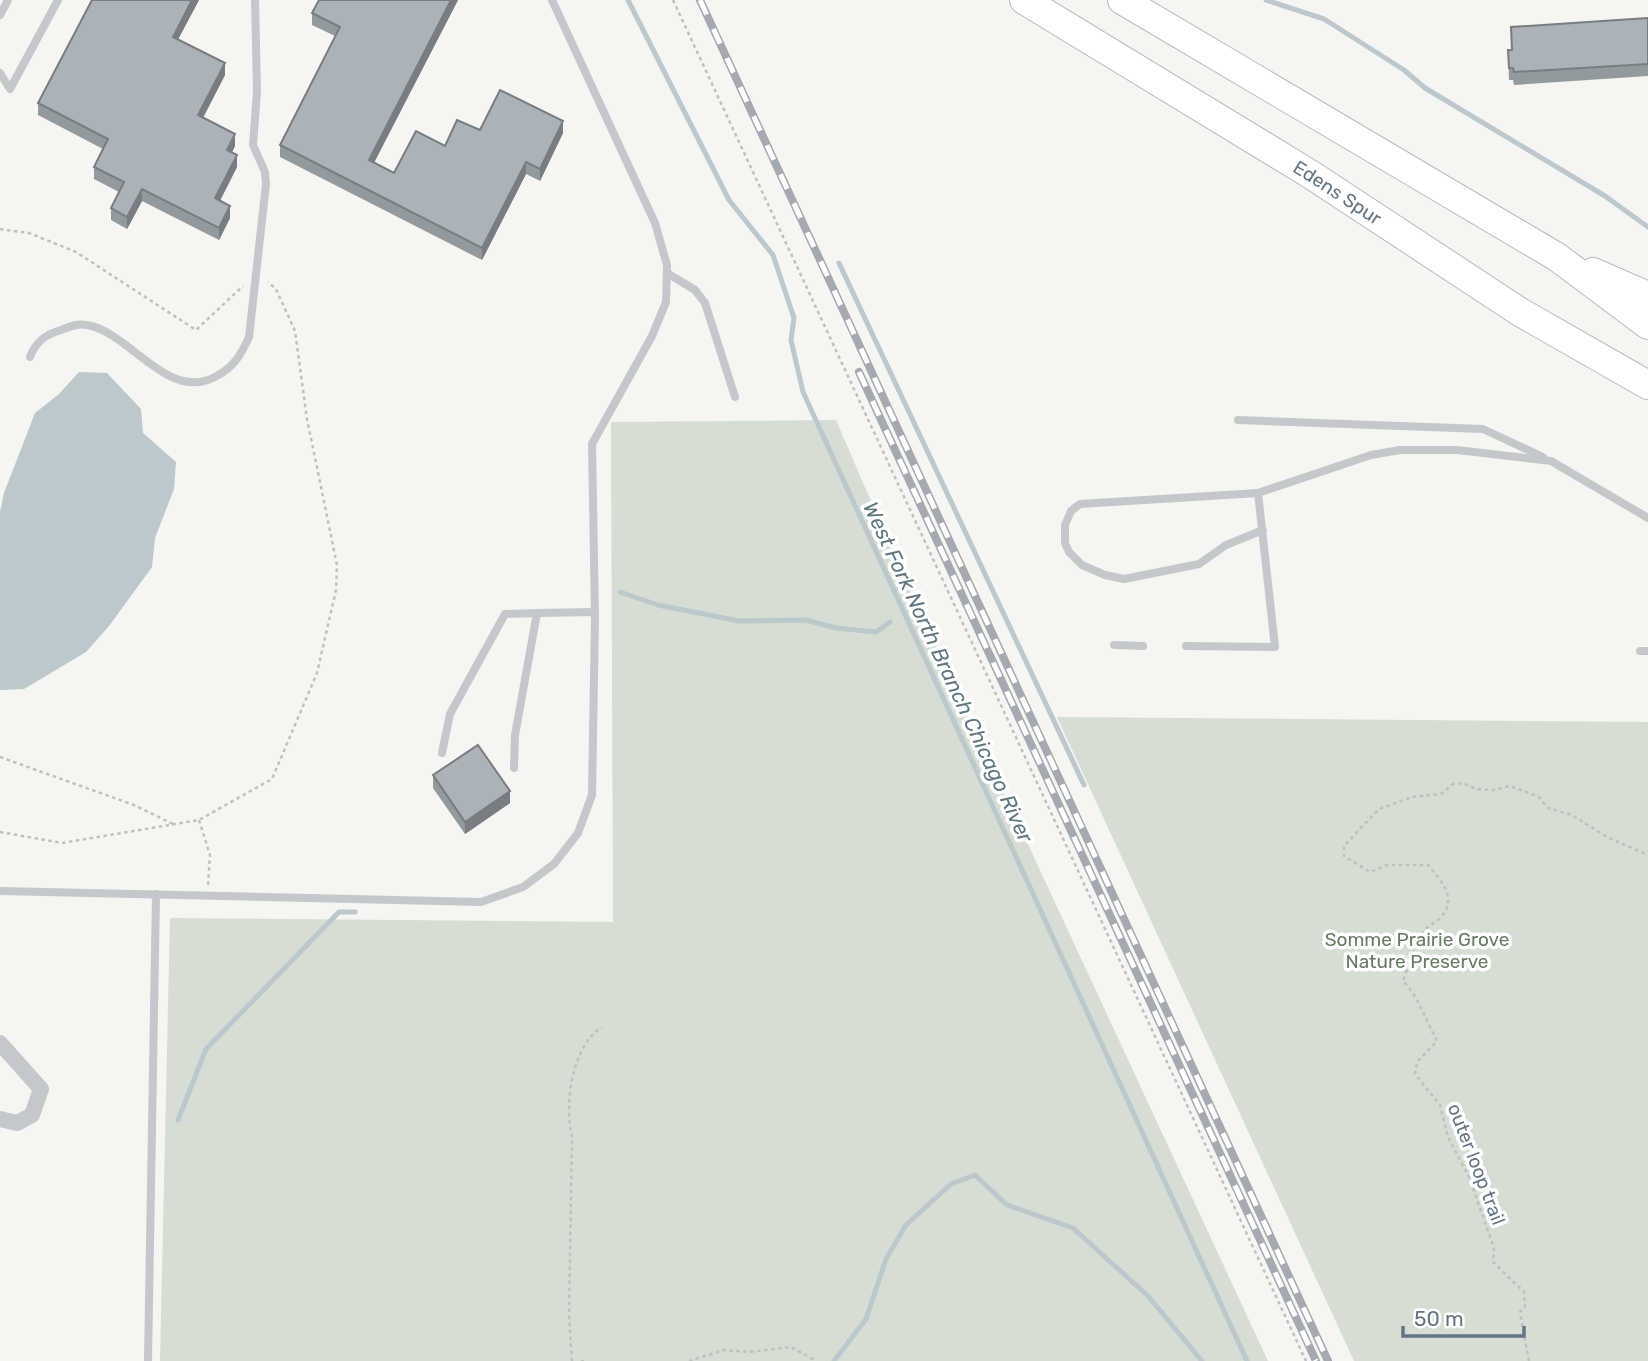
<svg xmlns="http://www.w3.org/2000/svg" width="1648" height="1361" viewBox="0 0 1648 1361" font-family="Rubik,sans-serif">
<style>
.green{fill:#d6ddd2}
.water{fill:#bbc8cc}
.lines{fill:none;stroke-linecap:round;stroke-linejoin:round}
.stream{stroke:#bbc8cc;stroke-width:5}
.highway-casing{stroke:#b6babd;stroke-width:30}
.path{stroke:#bec0c2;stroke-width:2.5;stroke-dasharray:3.5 3.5;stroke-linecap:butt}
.lane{stroke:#c4c8cb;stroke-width:8}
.street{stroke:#c4c8cb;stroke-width:16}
.highway{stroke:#fff;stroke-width:28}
.rail-casing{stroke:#a4aab0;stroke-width:8}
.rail{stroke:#fff;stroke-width:5;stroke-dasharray:16;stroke-linecap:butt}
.wall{fill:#939a9e}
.shaded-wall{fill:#787d81}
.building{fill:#abb3b8;stroke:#787d81;stroke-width:2}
.labels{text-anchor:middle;stroke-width:7;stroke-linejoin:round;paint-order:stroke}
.street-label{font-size:19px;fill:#627584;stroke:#fff}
.park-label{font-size:19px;fill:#677b61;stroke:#fff}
.water-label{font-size:21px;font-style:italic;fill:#5e7881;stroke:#fff}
</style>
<rect width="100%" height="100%" fill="#f5f5f1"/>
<g class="green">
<polygon points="836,420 901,571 1268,1361 160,1361 170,918 613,922 611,422"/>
<polygon points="1057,717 1648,722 1648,1361 1354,1361"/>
</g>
<polygon class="water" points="79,372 107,373 141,409 143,433 176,462 174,489 155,538 152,567 109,626 86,652 24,689 0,690 0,512 4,493 35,413 59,394"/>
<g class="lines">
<g class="stream">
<polyline points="628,0 729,200 773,255 794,318 791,340 803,392 1247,1361"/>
<polyline points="1266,0 1324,19 1404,70 1425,88 1605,196 1648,227"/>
<polyline points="839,263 1084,785"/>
<polyline points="620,592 658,605 739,621 806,620 836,628 876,632 890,622"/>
<polyline points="178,1120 206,1049 339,912 355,912"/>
<polyline points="834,1361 866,1319 886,1259 906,1225 951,1184 975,1175 1007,1205 1073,1228 1148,1296 1202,1361"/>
</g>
<defs>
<g id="highway">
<path id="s1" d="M1024,0L1310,174L1520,312L1648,385"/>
<polyline points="1122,0 1557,257 1648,325"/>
<polyline points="1593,272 1648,296"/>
</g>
</defs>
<use href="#highway" class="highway-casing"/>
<g class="path">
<polyline points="673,0 1306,1361"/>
<polyline points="0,229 29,233 76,252 196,330 243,286"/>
<polyline points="0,757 134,805 173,824"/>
<polyline points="199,820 210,855 208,885"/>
<polyline points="0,832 62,843 199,820 272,779 317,673 336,590 337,565 307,419 295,331 276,289 268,282"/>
<path d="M572,1361L569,1315L572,1136C564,1103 572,1046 602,1027"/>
<polyline points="581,1361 584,1361"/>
<polyline points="689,1361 724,1350 749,1352 791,1347 816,1361"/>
<path d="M1529,1361L1520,1312L1525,1307L1524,1292L1493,1262L1494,1248L1469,1177L1448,1137L1440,1105L1415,1074L1417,1062L1437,1041C1426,1021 1419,997 1403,981C1409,963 1414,946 1424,931C1429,924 1436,923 1441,917C1458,899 1441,880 1428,865H1387L1370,872L1344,856V846L1379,809L1412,797L1441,794L1453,784L1463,783L1476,789L1493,790L1510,786L1524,791L1539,797L1548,808L1572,815L1607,837L1648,855"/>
</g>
<g class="lane">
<polyline points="0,15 8,0"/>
<polyline points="0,73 10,89 58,0"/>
<polyline points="667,273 695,290 705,303 735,397"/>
<path d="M30,357C35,343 46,334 61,330C69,327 77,323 87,325C130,332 167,402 215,377C234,367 241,355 249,337L266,184L265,172L253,145L257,91L255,0"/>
<polyline points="1238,420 1483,429 1543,457"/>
<polyline points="1258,493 1080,504 1071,511 1065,525 1065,543 1069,552 1082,565 1105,575 1124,579 1199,564 1226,545 1263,530"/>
<polyline points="1114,645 1143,646"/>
<polyline points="1186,646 1275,647 1258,493 1371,455 1400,450 1457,450 1551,461 1648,518"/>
<polyline points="1640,651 1648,651"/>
<polyline points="442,753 450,714 505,614 537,613"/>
<polyline points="514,768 515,735 537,613 595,612"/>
<polyline points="0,891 481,902 523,887 554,864 578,833 592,795 595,617 592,444 652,336 666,302 667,265 655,223 552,0"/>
<polyline points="148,1361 156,894"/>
</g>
<polyline class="street" points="0,1043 41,1089 32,1115 17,1123 0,1119"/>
<use href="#highway" class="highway"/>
<defs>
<g id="rail">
<polyline points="700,0 1328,1361"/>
<polyline points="859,372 1316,1361"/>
</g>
</defs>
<use href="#rail" class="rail-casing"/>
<use href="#rail" class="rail"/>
</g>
<g class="wall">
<polygon points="92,0 199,0 178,39 225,75 203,118 235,146 232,152 237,167 220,201 230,218 219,240 142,201 127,229 111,220 111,208 119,192 94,179 94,167 103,149 38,115 38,103"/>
<polygon points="319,0 458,0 374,163 394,173 445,146 480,130 563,133 540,181 526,174 482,260 280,157 280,145 335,36 312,25 312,13"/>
<polygon points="1648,18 1648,76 1514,85 1513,80 1509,80 1508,50 1511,50 1511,27"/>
<polygon points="433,775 510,803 465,834 433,788"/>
</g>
<g class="shaded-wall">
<polygon points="192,0 199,0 173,49 173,37"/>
<polygon points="451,0 458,0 369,172 369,160"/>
<polygon points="225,63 225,75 198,127 198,115"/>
<polygon points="563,121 563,133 540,181 540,169"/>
<polygon points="235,134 235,146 227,162 227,150"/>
<polygon points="237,155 237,167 215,210 215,198"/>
<polygon points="526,162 526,174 482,260 482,248"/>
<polygon points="142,189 142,201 127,229 127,217"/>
<polygon points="230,206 230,218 219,240 219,228"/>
<polygon points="510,791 510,803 465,834 465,822"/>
</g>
<g class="building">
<polygon points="92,0 192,0 173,37 225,63 198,115 235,134 227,150 237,155 215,198 230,206 219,228 142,189 127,217 111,208 124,182 94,167 108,139 38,103"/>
<polygon points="319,0 451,0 369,160 394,173 416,131 445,146 457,120 480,130 500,90 563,121 540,169 526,162 482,248 280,145 340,27 312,13"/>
<polygon points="1648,18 1648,64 1514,72 1513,68 1509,68 1508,50 1512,50 1511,27"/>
<polygon points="478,745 510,791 465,822 433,775"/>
</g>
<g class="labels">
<g class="street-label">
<text dy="7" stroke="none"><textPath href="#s1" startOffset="368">Edens Spur</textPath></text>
<text transform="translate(1477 1164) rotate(69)" y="7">outer loop trail</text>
</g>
<g class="park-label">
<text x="1417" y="946">Somme Prairie Grove<tspan x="1417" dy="22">Nature Preserve</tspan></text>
</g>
<g class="water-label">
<text transform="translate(948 672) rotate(65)" y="7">West Fork North Branch Chicago River</text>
</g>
</g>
<path d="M1403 1326v10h121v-10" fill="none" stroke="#627584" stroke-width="3.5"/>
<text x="1414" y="1326" font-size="21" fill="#627584" stroke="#ffffff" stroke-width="5" paint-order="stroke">50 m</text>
</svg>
